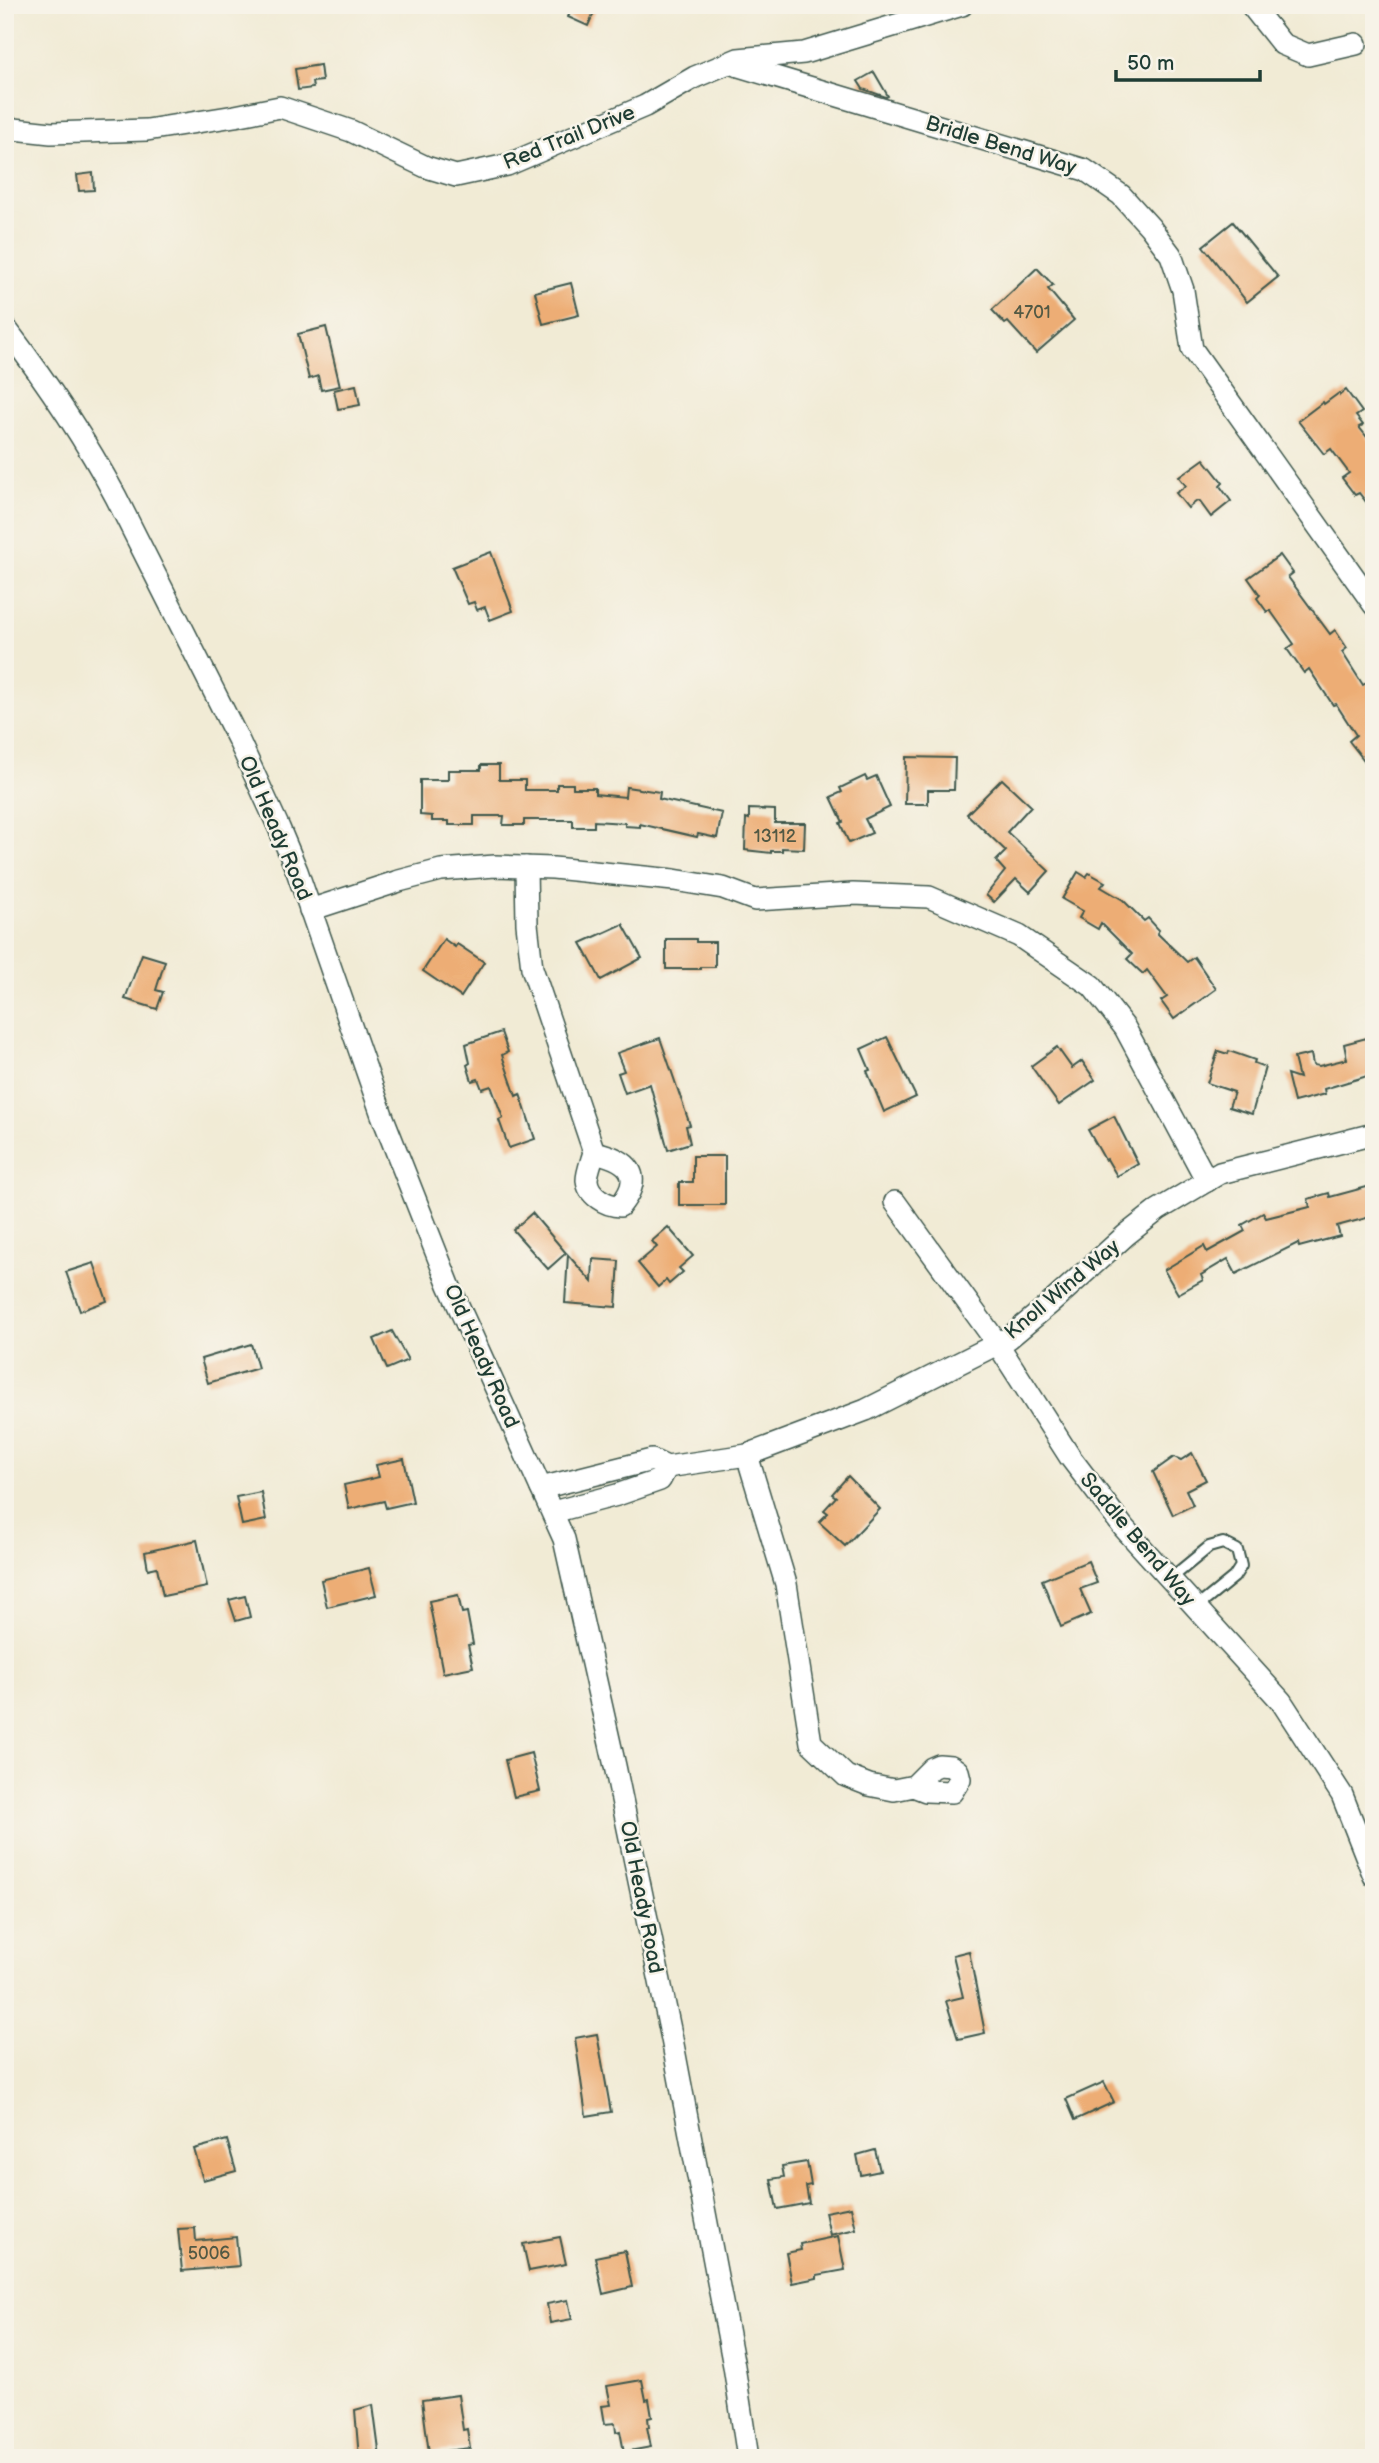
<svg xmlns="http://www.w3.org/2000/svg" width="1379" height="2463" viewBox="0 0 1379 2463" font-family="'Balsamiq Sans',sans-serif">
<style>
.building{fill:#edad74}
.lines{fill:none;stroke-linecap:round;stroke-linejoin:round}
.service-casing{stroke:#3e574c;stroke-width:14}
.minor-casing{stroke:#3e574c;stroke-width:24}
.service{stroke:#fff;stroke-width:10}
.minor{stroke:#fff;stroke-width:21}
.labels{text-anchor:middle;stroke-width:5;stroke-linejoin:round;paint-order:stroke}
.number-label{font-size:18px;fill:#525944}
.street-label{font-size:21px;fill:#1f3d34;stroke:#f7f3e8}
</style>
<rect width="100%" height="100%" fill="#f7f3e8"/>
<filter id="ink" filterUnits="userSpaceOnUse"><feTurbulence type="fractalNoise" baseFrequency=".0143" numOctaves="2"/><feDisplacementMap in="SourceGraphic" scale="14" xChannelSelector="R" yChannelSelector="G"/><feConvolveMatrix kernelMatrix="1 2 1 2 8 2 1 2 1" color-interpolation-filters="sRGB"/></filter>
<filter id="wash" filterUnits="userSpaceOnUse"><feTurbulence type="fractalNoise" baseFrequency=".00686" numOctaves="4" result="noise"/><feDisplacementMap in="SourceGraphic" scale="28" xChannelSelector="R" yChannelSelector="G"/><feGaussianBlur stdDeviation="1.57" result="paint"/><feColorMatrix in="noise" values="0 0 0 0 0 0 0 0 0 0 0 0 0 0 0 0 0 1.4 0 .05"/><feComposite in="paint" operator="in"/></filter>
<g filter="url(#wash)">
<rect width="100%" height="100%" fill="#f1ebd5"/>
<g id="blocks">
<g class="building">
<polygon points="573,5 584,5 595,10 588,26 568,17"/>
<polygon points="320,65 322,81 312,82 313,88 298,90 295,69"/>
<polygon points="874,72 888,96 886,97 863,89 858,81"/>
<polygon points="93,173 94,190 79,191 77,175"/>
<polygon points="1233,222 1278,277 1247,302 1203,246"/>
<polygon points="1037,268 1053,285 1048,289 1074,320 1036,353 1008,322 1005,324 992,310"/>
<polygon points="571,283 579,315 543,324 535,292"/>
<polygon points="326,327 340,386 321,390 318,376 309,379 298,334"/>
<polygon points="356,385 360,405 338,409 334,390"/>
<polygon points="1346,390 1362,412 1356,416 1363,425 1359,427 1374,446 1374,512 1359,493 1355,495 1342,478 1349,473 1331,449 1324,454 1298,421 1323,402 1324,404 1339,393 1340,395"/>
<polygon points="1204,459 1223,483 1220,486 1231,501 1211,517 1200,502 1197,501 1188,508 1176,493 1186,486 1179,477"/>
<polygon points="491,552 513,611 490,620 485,607 477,610 474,602 468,604 452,567"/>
<polygon points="1280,555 1293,573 1288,577 1330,634 1335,630 1347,648 1342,652 1363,685 1368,682 1374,691 1374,773 1349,741 1356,735 1336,704 1333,705 1309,669 1304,673 1287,649 1294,644 1270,610 1267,612 1257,598 1260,595 1248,578"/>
<polygon points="906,757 955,758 954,790 928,790 928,804 905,804"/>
<polygon points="481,765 499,765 499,780 525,780 525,790 557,790 557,784 573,784 573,788 595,788 595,794 625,797 626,787 660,792 659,799 722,813 717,838 698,834 697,837 640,824 640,827 625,826 625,823 594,821 594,827 573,827 573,820 524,820 524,825 503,825 504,816 474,816 474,825 449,825 449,821 432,821 432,816 420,815 420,780 448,780 448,770 481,770"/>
<polygon points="865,776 867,780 876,776 890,807 865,819 872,833 849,843 840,823 843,822 831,797 842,792 840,788"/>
<polygon points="1002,779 1031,806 1007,832 1049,871 1030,892 1016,879 994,902 986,895 1005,871 996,861 1006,851 967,814"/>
<polygon points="749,809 775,810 775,823 805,823 804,849 782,848 782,851 771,851 771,853 745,850 746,818 749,819"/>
<polygon points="1078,872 1086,877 1089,873 1105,882 1101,887 1123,900 1144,921 1148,918 1159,930 1157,933 1187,962 1194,957 1216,989 1174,1019 1161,1001 1167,997 1147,970 1143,974 1127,959 1132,954 1101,923 1098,929 1079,918 1083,911 1062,899"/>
<polygon points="623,924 642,958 601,980 581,943"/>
<polygon points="444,939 455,947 457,944 484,962 461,997 423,971"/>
<polygon points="666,939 696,939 696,942 715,942 715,967 700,967 700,969 666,969"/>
<polygon points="142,954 165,961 156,990 163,992 157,1009 125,999"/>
<polygon points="501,1032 508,1052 502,1055 516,1096 520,1094 535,1139 509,1148 499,1120 503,1118 491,1086 482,1089 478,1079 472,1081 467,1065 470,1063 466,1044"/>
<polygon points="1374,1036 1374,1074 1324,1089 1325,1094 1294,1102 1287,1074 1299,1078 1294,1058 1311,1054 1313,1065 1319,1066 1347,1059 1344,1044"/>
<polygon points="887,1037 916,1097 884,1112 867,1071 870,1070 861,1049"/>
<polygon points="660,1038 690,1125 686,1126 690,1143 668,1150 650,1084 625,1093 618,1073 624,1071 617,1053"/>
<polygon points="1057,1047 1072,1068 1082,1061 1095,1080 1059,1105 1031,1066"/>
<polygon points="1218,1051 1228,1054 1229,1051 1255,1060 1254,1063 1265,1067 1252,1114 1229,1107 1234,1092 1207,1083"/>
<polygon points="1114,1116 1138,1164 1117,1176 1107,1159 1105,1160 1088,1130"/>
<polygon points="693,1156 725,1156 725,1205 679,1205 679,1182 693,1182"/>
<polygon points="1374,1185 1374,1216 1337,1226 1340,1236 1299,1247 1298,1243 1236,1274 1228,1259 1201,1275 1203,1280 1178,1294 1164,1270 1204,1246 1207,1252 1245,1231 1242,1225 1263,1213 1266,1218 1310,1207 1308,1199 1329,1193 1330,1197"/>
<polygon points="532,1213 566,1253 548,1269 513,1230"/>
<polygon points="668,1227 693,1256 679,1268 683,1272 669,1284 666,1280 658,1287 638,1263 657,1247 652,1241"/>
<polygon points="568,1255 592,1282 593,1259 619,1261 616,1307 565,1303"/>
<polygon points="94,1263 107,1301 80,1311 66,1272"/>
<polygon points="392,1331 408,1360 387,1369 374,1339"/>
<polygon points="251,1344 258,1368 208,1383 201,1359"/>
<polygon points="1192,1453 1206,1480 1186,1490 1193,1505 1173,1515 1153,1472 1174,1457 1181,1460"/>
<polygon points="404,1459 413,1502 386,1508 384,1501 349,1509 344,1485 379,1477 376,1465"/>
<polygon points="848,1476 880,1509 845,1546 819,1522 828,1513 824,1510 836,1497 832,1494"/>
<polygon points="261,1492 266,1520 242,1525 236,1497"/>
<polygon points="197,1540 207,1587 163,1596 157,1567 148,1569 145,1552"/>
<polygon points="1088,1561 1097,1583 1080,1589 1091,1614 1061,1627 1042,1580"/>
<polygon points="369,1568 376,1595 327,1607 321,1580"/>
<polygon points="458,1595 462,1613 467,1612 473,1644 468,1645 473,1667 443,1673 429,1601"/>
<polygon points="245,1596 250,1617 236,1621 229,1600"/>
<polygon points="531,1753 540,1791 514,1797 505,1760"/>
<polygon points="969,1951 985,2033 958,2039 946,2001 963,1997 953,1955"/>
<polygon points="597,2034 611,2112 586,2116 575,2038"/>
<polygon points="1104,2082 1114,2102 1075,2120 1066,2099"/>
<polygon points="227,2140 236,2171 203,2180 194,2149"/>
<polygon points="875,2150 880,2171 861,2175 857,2155"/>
<polygon points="807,2162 811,2185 806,2186 809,2203 777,2209 771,2179 784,2177 782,2166"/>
<polygon points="851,2207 856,2229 830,2235 825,2212"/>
<polygon points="195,2228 196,2241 236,2237 239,2266 182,2271 178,2229"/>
<polygon points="838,2236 845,2270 817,2275 817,2278 792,2283 786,2253 801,2250 800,2244"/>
<polygon points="560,2237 566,2264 529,2271 523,2244"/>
<polygon points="625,2251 632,2287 603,2294 595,2257"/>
<polygon points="568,2300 572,2319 550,2323 547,2304"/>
<polygon points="642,2380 646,2400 649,2399 652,2417 648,2418 649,2427 647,2427 651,2447 624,2452 620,2431 616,2432 615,2423 605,2424 602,2406 611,2405 607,2386"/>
<polygon points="458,2395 463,2430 467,2429 470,2448 429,2453 422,2400"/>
<polygon points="373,2405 380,2458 359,2458 355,2410"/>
</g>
</g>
</g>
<g filter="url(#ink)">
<use href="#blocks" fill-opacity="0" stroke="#3e574c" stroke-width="2"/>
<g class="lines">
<defs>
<polyline id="service" points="1170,1579 1209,1547 1223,1543 1237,1550 1241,1566 1234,1577 1196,1608"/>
<g id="minor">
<polyline points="1251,5 1282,44 1308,55 1356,44"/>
<polyline points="732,64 1085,170 1121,195 1150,227 1171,255 1183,290 1192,349 1374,605"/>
<polyline points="5,128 51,133 147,130 235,116 280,107 351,131 426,167 456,176 507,165 645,106 695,77 738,59 804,53 962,5"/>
<path d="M5,327C46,381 84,437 116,497L238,739L279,828L297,871L382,1115L449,1285L564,1539L615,1766L672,2039L734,2366L748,2458"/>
<path d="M526,867L527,924L532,968L594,1152C592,1160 587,1172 587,1180C588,1195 606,1206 620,1206C646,1174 627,1159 594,1152"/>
<polyline points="310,910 399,881 441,870 495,866 553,868 674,880 723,888 755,900 853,894 929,897 1019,936 1092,986 1125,1028 1207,1181"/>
<polyline points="895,1202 997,1343 1070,1457 1124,1528 1281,1701 1342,1795 1374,1876"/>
<polyline points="747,1455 786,1584 811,1743 846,1776 869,1785 894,1790 914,1786 932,1768 939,1765 951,1766 958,1771 960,1779 952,1792 926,1791 913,1786"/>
<polyline points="541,1488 652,1460 667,1467 747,1455 866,1410 1009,1338 1052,1302 1126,1235 1158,1210 1220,1173 1374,1134"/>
<polyline points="553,1512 617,1495 660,1480 667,1467"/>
</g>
</defs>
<use href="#service" class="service-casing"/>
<use href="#minor" class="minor-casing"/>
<use href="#service" class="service"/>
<use href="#minor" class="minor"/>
</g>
</g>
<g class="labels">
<g class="number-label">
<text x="1032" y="318">4701</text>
<text x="775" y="842">13112</text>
<text x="209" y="2259">5006</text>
</g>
<g class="street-label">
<text transform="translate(569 137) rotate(-22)" y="7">Red Trail Drive</text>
<text transform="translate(1001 145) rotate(17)" y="7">Bridle Bend Way</text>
<text transform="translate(276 828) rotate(67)" y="7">Old Heady Road</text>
<text transform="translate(1062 1289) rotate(-40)" y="7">Knoll Wind Way</text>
<text transform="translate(482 1356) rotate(66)" y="7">Old Heady Road</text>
<text transform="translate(1138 1539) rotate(50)" y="7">Saddle Bend Way</text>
<text transform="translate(642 1897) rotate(79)" y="7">Old Heady Road</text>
</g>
</g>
<rect width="1379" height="2463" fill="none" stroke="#f7f3e8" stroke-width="28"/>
<path d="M1116 70v10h144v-10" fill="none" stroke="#1f3d34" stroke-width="3.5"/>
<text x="1127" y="70" font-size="21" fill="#1f3d34" stroke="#f7f3e8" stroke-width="5" paint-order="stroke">50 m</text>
</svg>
